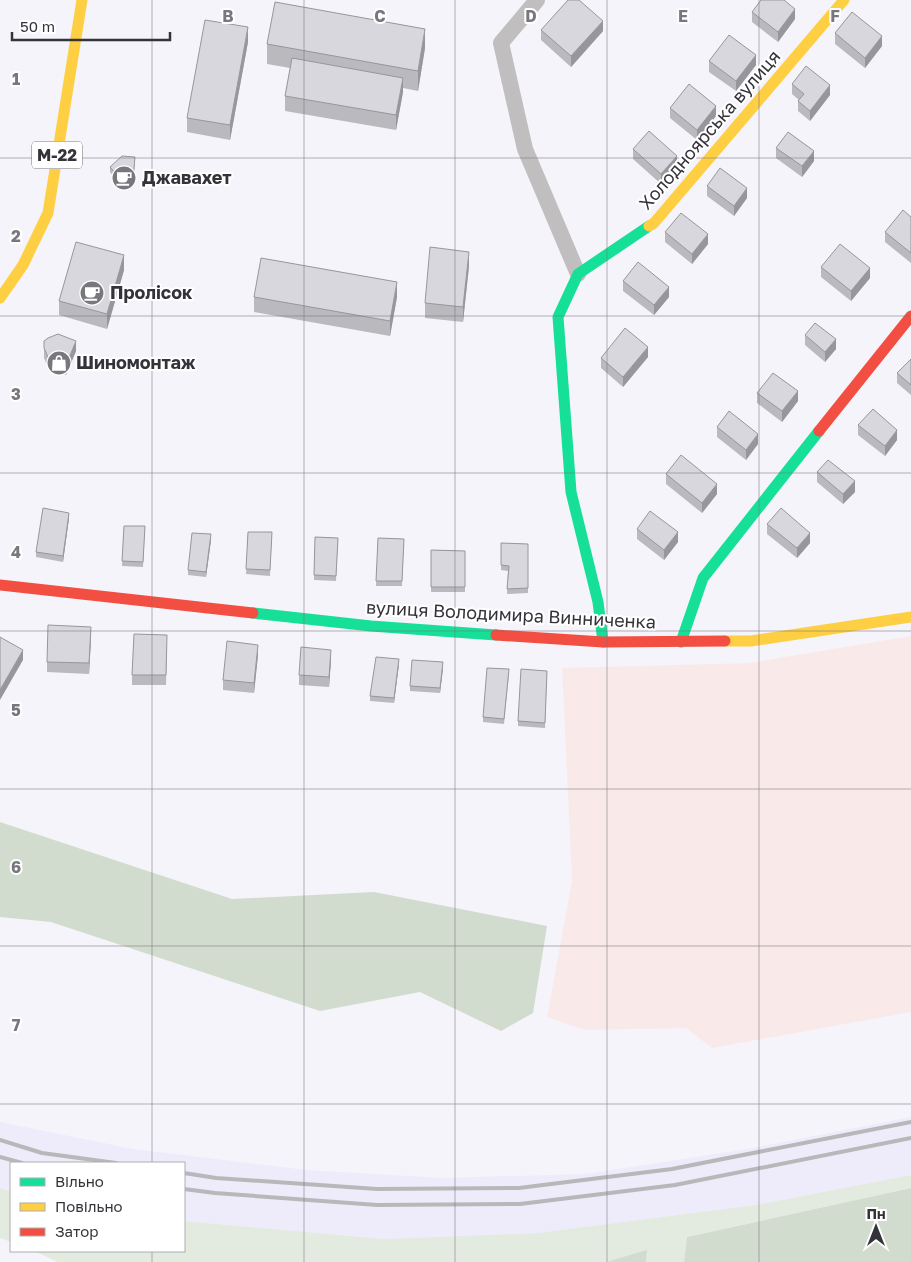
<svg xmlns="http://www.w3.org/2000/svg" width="911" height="1262" viewBox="0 0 911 1262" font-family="'Golos Text',sans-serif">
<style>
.commercial{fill:#f9eae9}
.built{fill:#eeebfb}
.green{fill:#e3ebe1}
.forest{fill:#d2dcce}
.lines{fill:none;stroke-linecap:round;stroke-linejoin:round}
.street{stroke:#c1bebf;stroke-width:16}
.fast{stroke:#16e098;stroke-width:11}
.slow{stroke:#ffcf43;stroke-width:11}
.jam{stroke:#f24e42;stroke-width:11}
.rail{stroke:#b9b7b9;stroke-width:4}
.wall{fill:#bab9be}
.shaded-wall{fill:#97969b}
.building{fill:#d8d7dd;stroke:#97969b}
.grid{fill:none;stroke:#78777d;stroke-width:1;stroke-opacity:0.55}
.labels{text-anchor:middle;stroke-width:4;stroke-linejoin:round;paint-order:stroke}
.shield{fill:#fff;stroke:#727075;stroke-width:1}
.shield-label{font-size:16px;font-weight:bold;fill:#35333a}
.street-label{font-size:18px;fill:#35333a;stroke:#fff}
.poi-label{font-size:18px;font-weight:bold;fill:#35333a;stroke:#fff;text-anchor:start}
.grid-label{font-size:16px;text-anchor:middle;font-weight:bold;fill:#78777d;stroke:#fff;stroke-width:4;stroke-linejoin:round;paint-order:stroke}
</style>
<rect width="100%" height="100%" fill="#f5f4fa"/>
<polygon class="commercial" points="911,636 911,1012 712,1048 686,1028 585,1030 547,1017 572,881 562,668 749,663"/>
<polygon class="built" points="911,1117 911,1175 755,1205 537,1233 386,1239 184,1221 184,1163 11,1163 11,1191 0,1188 0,1122 133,1149 306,1170 441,1178 586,1174 748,1149"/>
<g class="green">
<polygon points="911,1175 911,1188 687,1237 684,1262 646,1262 647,1251 606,1262 58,1262 34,1251 184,1251 184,1221 385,1239 537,1233 755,1205"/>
<polygon points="0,1188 11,1191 11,1242 0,1238"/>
</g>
<g class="forest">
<polygon points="0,822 232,899 374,892 547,926 533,1013 501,1031 420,992 320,1011 51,922 0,917"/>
<polygon points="911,1188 911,1262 684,1262 687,1237"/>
<polygon points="647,1250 646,1262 606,1262"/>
</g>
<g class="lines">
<polyline class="street" points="537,0 501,43 525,149 578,274"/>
<g class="fast">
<polyline points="253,613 371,626 496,635"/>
<polyline points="603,642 598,602 571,492 558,317 578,274 649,226"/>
<polyline points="681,642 703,578 819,431"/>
</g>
<g class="slow">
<polyline points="649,226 654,223 844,0"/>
<polyline points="0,298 23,265 48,213 82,0"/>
<polyline points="725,641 751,641 911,617"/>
</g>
<g class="jam">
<polyline points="819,431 911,316"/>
<polyline points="0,585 253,613"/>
<polyline points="496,635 603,642 725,641"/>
</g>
<g class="rail">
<polyline points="0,1140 42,1153 116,1163"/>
<polyline points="0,1157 22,1163"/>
<polyline points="184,1173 216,1178 377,1189 519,1188 672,1169 911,1122"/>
<polyline points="184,1189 215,1193 377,1205 520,1204 675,1185 911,1138"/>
</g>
</g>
<g class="wall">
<polygon points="752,12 795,19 778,42 752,22"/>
<polygon points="541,30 603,31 571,67 541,40"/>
<polygon points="835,33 882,46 865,68 835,44"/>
<polygon points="248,42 230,140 187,132 187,118"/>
<polygon points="267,44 425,48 418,91 403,88 403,92 396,130 285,111 285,96 290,68 267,64"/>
<polygon points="709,61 756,65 736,91 709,72"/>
<polygon points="792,84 830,95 810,121 798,111 798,101 799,100 792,94"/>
<polygon points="670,108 716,116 697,140 670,118"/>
<polygon points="776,148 814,161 802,177 776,158"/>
<polygon points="633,149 677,166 661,184 633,159"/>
<polygon points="135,162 133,184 120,184 110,172 110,167"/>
<polygon points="707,186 747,198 734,216 707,196"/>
<polygon points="911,217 911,263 885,242 885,232"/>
<polygon points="665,232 708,244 692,264 665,242"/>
<polygon points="469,266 463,322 425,318 425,303"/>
<polygon points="821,267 870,278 851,301 821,277"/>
<polygon points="124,270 107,329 59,315 59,301"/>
<polygon points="623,281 669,297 654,315 623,291"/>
<polygon points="254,297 397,297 390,336 254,312"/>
<polygon points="805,335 836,349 825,362 805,345"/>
<polygon points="44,341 76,351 66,375 48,367 44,358"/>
<polygon points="648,357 623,387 601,368 601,358"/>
<polygon points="911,359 911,395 897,383 897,373"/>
<polygon points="757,393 798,401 782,422 757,403"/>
<polygon points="858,425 897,440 885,456 858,435"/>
<polygon points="717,427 758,444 746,460 717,437"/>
<polygon points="817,472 855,492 843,504 817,482"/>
<polygon points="666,474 717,494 702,513 666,484"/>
<polygon points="69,518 63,562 36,557 36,552"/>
<polygon points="767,524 810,543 797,558 767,534"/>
<polygon points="124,526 145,526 143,567 122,566"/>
<polygon points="637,529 678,542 664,560 637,539"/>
<polygon points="248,532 272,532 270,576 246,574"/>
<polygon points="315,537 338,538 336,581 314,580"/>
<polygon points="378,538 404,539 402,586 376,586"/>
<polygon points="211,540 206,577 188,575 188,570"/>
<polygon points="501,543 528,544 528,593 507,594 508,571 501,570"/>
<polygon points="431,550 465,551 465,592 431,592"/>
<polygon points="91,638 89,674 47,672 47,662"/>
<polygon points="167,645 166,685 132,685 132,675"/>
<polygon points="258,655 254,693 223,690 223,680"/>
<polygon points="331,660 329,687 299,685 299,675"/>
<polygon points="399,664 394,703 370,701 370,696"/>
<polygon points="443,668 440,693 410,691 410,686"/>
<polygon points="547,671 545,728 518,726 518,721"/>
<polygon points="509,674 504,724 483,722 483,717"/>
</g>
<g class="shaded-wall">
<polygon points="795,9 795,19 778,42 778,32"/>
<polygon points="603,21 603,31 571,67 571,56"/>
<polygon points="248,27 248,42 230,140 230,125"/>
<polygon points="425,29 425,48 418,91 418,71"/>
<polygon points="882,36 882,46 865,68 865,58"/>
<polygon points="756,55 756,65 736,91 736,81"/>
<polygon points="403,78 403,92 396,130 396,115"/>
<polygon points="830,85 830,95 810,121 810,111"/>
<polygon points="716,106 716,116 697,140 697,130"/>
<polygon points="814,151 814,161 802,177 802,166"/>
<polygon points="677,156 677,166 661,184 661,174"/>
<polygon points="747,188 747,198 734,216 734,206"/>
<polygon points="708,234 708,244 692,264 692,254"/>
<polygon points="469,252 469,266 463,322 463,307"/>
<polygon points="124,255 124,270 107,329 107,314"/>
<polygon points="870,268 870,278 851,301 851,291"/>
<polygon points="397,282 397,297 390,336 390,321"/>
<polygon points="669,287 669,297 654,315 654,305"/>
<polygon points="836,339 836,349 825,362 825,352"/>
<polygon points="76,341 76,351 66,375 66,365"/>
<polygon points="648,347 648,357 623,387 623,377"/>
<polygon points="798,391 798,401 782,422 782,411"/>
<polygon points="897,430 897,440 885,456 885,446"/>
<polygon points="758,434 758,444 746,460 746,450"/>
<polygon points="855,481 855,492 843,504 843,494"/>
<polygon points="717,484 717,494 702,513 702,503"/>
<polygon points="69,513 69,518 63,562 63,556"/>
<polygon points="678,532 678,542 664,560 664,550"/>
<polygon points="810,533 810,543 797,558 797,548"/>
<polygon points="211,534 211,540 206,577 206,572"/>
<polygon points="91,627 91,638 89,674 89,663"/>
<polygon points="258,645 258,655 254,693 254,683"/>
<polygon points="23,650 23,660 0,700 0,690"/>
<polygon points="331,650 331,660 329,687 329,677"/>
<polygon points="399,659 399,664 394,703 394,698"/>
<polygon points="443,662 443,668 440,693 440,688"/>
</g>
<g class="building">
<polygon points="568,0 579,0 603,21 571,56 541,30"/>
<polygon points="761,0 784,0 795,9 778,32 752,12"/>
<polygon points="275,2 425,29 418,71 267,44"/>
<polygon points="852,12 882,36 865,58 835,33"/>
<polygon points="205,20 248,27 230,125 187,118"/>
<polygon points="729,35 756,55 736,81 709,61"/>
<polygon points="292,58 403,78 396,115 285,96"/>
<polygon points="806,66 830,85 810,111 798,101 804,94 792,84"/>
<polygon points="689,84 716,106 697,130 670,108"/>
<polygon points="649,131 677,156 661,174 633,149"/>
<polygon points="788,132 814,151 802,166 776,148"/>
<polygon points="122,156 135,157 133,179 120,178 110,167"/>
<polygon points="720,168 747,188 734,206 707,186"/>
<polygon points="903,210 911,217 911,253 885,232"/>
<polygon points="681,213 708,234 692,254 665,232"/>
<polygon points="76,242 124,255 107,314 59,301"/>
<polygon points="840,244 870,268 851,291 821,267"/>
<polygon points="430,247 469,252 463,307 425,303"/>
<polygon points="261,258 397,282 390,321 254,297"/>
<polygon points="638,262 669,287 654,305 623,281"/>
<polygon points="815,323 836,339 825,352 805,335"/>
<polygon points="625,328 648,347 623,377 601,358"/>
<polygon points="58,334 76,341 66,365 48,357 44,348 44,341 48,338"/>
<polygon points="911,359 911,385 897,373"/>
<polygon points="773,373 798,391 782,411 757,393"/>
<polygon points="873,409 897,430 885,446 858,425"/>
<polygon points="729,411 758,434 746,450 717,427"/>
<polygon points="681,455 717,484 702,503 666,474"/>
<polygon points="828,460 855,481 843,494 817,472"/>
<polygon points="43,508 69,513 63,556 36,552"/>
<polygon points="781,508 810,533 797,548 767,524"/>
<polygon points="650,511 678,532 664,550 637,529"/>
<polygon points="124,526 145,526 143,562 122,561"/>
<polygon points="248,532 272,532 270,570 246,569"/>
<polygon points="192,533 211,534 206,572 188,570"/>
<polygon points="315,537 338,538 336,576 314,575"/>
<polygon points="378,538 404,539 402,581 376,581"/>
<polygon points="501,543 528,544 528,588 507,589 509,566 501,565"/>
<polygon points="431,550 465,551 465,587 431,587"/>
<polygon points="48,625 91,627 89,663 47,662"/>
<polygon points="134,634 167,635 166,675 132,675"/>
<polygon points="0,637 23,650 0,690"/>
<polygon points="227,641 258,645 254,683 223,680"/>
<polygon points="301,647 331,650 329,677 299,675"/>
<polygon points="376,657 399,659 394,698 370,696"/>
<polygon points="412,660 443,662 440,688 410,686"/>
<polygon points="487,668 509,669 504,719 483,717"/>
<polygon points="521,669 547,671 545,723 518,721"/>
</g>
<path class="grid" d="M152,0V1163M304,0V1262M455,0V1262M607,0V1262M759,0V1262M0,158H911M0,316H911M0,473H911M0,631H911M0,789H911M0,946H911M0,1104H911M152,1251V1262"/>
<defs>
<symbol id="cafe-disc" viewBox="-11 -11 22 22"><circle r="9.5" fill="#78777d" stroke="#fff"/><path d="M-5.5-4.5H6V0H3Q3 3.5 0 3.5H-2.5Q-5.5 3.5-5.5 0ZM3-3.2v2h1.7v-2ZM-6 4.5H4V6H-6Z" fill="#fff"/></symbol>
<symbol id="shop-disc" viewBox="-11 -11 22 22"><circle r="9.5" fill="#78777d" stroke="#fff"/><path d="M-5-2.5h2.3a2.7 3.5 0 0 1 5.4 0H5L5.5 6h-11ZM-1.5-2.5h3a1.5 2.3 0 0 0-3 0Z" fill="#fff"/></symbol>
</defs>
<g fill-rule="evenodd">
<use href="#cafe-disc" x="110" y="164" width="28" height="28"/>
<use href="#cafe-disc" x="78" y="279" width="28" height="28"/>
<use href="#shop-disc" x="45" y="349" width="28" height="28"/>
</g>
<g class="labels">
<rect class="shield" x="32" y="141.5" width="50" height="27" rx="4"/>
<g class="shield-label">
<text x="57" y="161">М-22</text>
</g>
<g class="street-label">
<text transform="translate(710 130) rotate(-49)" y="6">Холодноярська вулиця</text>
<text transform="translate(511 615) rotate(3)" y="6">вулиця Володимира Винниченка</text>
</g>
<g class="poi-label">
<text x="142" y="184">Джавахет</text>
<text x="110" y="299">Пролісок</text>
<text x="76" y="369">Шиномонтаж</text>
</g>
</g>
<g class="grid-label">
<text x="228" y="22">B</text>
<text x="380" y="22">C</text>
<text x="531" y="22">D</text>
<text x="683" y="22">E</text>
<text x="835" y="22">F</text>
<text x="16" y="85">1</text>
<text x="16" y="242">2</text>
<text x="16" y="400">3</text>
<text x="16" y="558">4</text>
<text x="16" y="716">5</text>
<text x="16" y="873">6</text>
<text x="16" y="1031">7</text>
</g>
<rect x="10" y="1162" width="175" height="90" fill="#ffffff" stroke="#aeadb0"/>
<rect x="20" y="1178" width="25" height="8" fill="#16e098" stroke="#aeadb0"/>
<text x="55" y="1187" font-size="15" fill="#35333a">Вільно</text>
<rect x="20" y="1203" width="25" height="8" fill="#ffcf43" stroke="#aeadb0"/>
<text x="55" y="1212" font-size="15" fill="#35333a">Повільно</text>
<rect x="20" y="1228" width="25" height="8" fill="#f24e42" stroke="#aeadb0"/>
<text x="55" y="1237" font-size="15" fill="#35333a">Затор</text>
<g transform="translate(876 1227)" stroke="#ffffff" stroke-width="4" paint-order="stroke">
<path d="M0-4L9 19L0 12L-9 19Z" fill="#35333a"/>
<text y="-8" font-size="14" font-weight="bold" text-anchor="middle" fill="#35333a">Пн</text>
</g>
<path d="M12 32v8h158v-8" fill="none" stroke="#35333a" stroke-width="2.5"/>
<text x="20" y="32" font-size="15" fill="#35333a" stroke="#ffffff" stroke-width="4" paint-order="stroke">50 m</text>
</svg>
